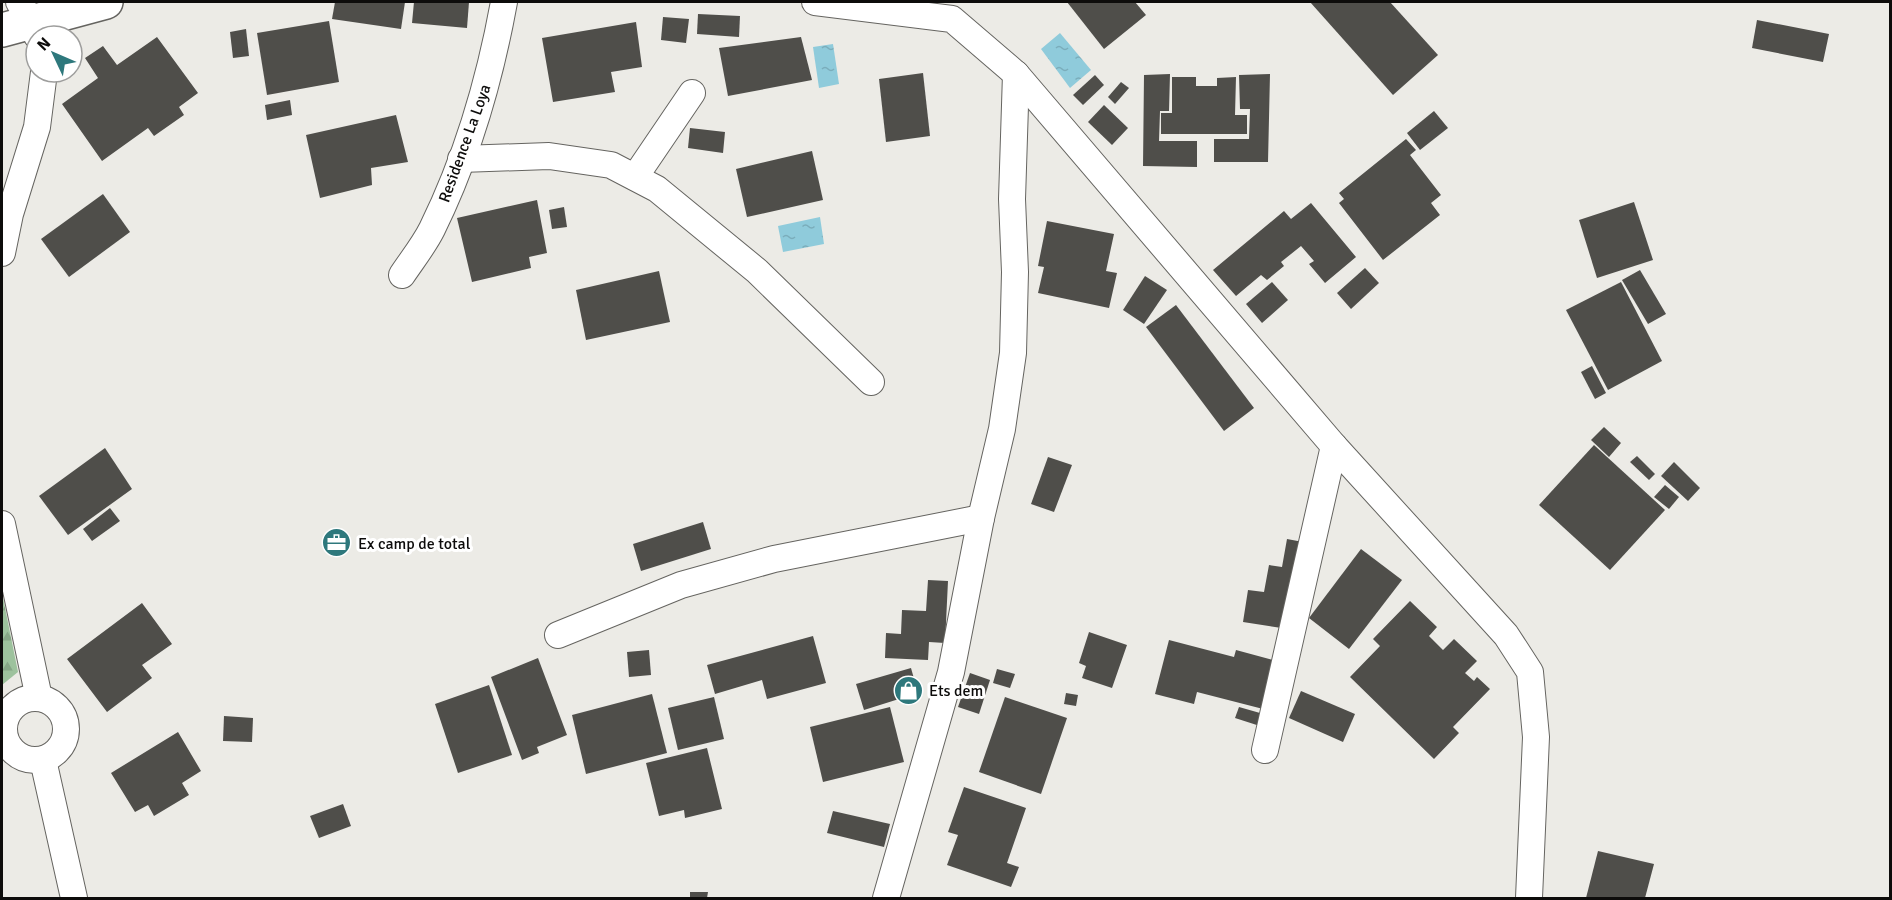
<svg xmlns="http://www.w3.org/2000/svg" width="1892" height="900" viewBox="0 0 1892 900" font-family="Signika,sans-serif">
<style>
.forest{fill:url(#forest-firs)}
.water{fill:url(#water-ripples)}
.building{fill:#4f4e4a}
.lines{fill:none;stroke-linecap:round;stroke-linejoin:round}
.street-casing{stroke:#656460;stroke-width:28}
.secondary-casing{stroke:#656460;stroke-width:36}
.street{stroke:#fff;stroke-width:26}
.secondary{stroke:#fff;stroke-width:33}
.labels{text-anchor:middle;stroke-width:6;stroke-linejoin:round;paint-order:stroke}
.street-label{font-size:16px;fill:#0d0c0b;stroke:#fff}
.poi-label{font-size:16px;fill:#0d0c0b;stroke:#fff;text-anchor:start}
</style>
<defs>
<pattern id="forest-firs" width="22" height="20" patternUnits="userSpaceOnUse" patternTransform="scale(1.5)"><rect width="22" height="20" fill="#9dc29d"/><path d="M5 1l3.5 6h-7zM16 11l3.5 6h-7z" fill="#86a686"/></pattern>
<pattern id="water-ripples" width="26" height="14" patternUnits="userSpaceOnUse" patternTransform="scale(1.5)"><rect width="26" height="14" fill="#8fcbdb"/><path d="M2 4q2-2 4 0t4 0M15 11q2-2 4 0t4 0" fill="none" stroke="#7aadbb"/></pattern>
</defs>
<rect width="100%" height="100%" fill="#ecebe6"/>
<polygon class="forest" points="2,593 18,672 2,685"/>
<g class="water">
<polygon points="1060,33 1091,70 1070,88 1041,49"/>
<polygon points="833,44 839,84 819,88 813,47"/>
<polygon points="820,217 824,244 783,252 778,226"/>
</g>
<g class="building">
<polygon points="335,2 405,2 401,29 332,19"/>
<polygon points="414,2 469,2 467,28 412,23"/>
<polygon points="1067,2 1135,2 1146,15 1104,49"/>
<polygon points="1310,2 1390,2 1438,55 1393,95"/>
<polygon points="698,14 740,16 739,37 697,34"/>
<polygon points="663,17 689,19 686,43 661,40"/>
<polygon points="1757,20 1829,34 1823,62 1752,48"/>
<polygon points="329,21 339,82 267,95 257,33"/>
<polygon points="636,22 642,67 611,72 615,92 553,102 542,38"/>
<polygon points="246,29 249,56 233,58 230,32"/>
<polygon points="157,37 198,93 179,107 184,115 154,136 148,128 102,161 62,104 98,78 85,58 103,46 117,65"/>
<polygon points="801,37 812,80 728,96 719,48"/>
<polygon points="923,73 930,136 886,142 879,79"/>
<polygon points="1170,74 1169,111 1160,111 1159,141 1197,141 1197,167 1143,166 1144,75"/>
<polygon points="1270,74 1268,162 1214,162 1214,139 1249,139 1250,109 1240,109 1239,75"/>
<polygon points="1095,75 1104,85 1083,105 1073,95"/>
<polygon points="1172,77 1196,77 1196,86 1217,86 1217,78 1236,77 1235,115 1247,115 1247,134 1161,134 1161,113 1172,113"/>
<polygon points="1121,82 1129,88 1115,104 1108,97"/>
<polygon points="290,100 292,115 267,120 265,105"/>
<polygon points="1104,105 1128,128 1112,145 1088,122"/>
<polygon points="1434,111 1448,128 1420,150 1407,133"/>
<polygon points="396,115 408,162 371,168 372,185 320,198 306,135"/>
<polygon points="690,128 725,132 723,153 688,148"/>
<polygon points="1406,139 1416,150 1410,155 1441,195 1431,203 1440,215 1383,260 1339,203 1344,199 1339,193"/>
<polygon points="812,151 823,200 747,217 736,169"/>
<polygon points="103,194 130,232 69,277 41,239"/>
<polygon points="537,200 547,253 529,257 531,268 472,282 457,218"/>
<polygon points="1634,202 1653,260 1597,278 1579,220"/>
<polygon points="1311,203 1356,257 1325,283 1309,264 1314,261 1301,246 1281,262 1284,266 1267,280 1261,275 1236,296 1213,270 1284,211 1291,219"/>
<polygon points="564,207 567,227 552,229 549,210"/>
<polygon points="1047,221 1114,234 1106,271 1117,273 1109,308 1038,293 1044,267 1038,266"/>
<polygon points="1365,268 1379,283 1351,309 1337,293"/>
<polygon points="1640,270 1666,314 1648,324 1622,280"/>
<polygon points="659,271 670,322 586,340 576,290"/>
<polygon points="1145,276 1167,290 1144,324 1123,310"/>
<polygon points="1272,282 1288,300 1262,323 1246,304"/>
<polygon points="1621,282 1662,361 1608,390 1566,310"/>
<polygon points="1176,305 1254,408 1224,431 1146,327"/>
<polygon points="1592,366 1606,393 1595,399 1581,372"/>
<polygon points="1604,427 1621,443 1609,457 1591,440"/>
<polygon points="1594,445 1665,510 1610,570 1539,505"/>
<polygon points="105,448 132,489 68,535 39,496"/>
<polygon points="1637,456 1655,474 1649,480 1630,462"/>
<polygon points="1048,457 1072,465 1054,512 1031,504"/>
<polygon points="1674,462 1700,488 1688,501 1661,476"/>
<polygon points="1665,485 1679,497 1669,509 1654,497"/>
<polygon points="110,508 120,521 92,541 83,529"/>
<polygon points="703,522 711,549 641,571 633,544"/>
<polygon points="1287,539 1303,542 1288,629 1243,622 1248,590 1264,592 1269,565 1282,567"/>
<polygon points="1361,549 1402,580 1349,649 1309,618"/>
<polygon points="928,580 948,581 945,643 929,642 928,660 885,658 886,633 901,634 902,610 926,611"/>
<polygon points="1410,601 1437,627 1429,636 1443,650 1454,639 1477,661 1465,673 1474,681 1477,677 1490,689 1453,727 1459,733 1434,759 1350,677 1380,646 1373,639"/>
<polygon points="142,603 172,644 142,665 152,678 107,712 67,659"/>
<polygon points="1089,632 1127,645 1112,688 1082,678 1086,666 1079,663"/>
<polygon points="813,636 826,683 767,699 762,680 715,694 707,665"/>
<polygon points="1169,640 1234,657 1236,650 1280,662 1267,710 1197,692 1194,704 1155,694"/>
<polygon points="649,650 651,675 629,677 627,652"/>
<polygon points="538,658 567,735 537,747 539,753 522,760 491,677"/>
<polygon points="911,668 918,693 864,710 856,684"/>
<polygon points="997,669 1015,674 1010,688 993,683"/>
<polygon points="970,673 990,680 979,714 958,707"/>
<polygon points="489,685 512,755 458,773 435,704"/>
<polygon points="1301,691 1355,714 1343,742 1289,718"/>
<polygon points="1066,693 1078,695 1076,706 1064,704"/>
<polygon points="652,694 667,753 586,774 572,715"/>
<polygon points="714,697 724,739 678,750 668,708"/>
<polygon points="1005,697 1067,718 1041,794 979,772"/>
<polygon points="890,707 904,762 823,782 810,727"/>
<polygon points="1239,707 1267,715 1263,727 1235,718"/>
<polygon points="224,716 253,718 252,742 223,741"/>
<polygon points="178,732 201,771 182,783 189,795 154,816 148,805 135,812 111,773"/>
<polygon points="707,748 722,809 685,818 684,810 659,816 646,763"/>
<polygon points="964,787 1026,808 1007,863 1019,867 1011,887 947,865 958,835 948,832"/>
<polygon points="343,804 351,826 319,838 310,816"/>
<polygon points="833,811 890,824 884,847 827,833"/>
<polygon points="1598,851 1654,864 1645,898 1586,898"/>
<polygon points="690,892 708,892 707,898 690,898"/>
</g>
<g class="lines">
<defs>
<g id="street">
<polyline points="19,2 33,23 37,36"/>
<polyline points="815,2 952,19 1016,74 1334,446 1506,635 1530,672 1536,737 1529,898"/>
<polyline points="461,159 549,156 611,165 657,189 757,271 871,382"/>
<polyline points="635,177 692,93"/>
<polyline points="2,253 10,214 37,127 44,72"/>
<path d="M402,275C412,260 424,245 432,229C467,158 490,79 504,2"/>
<polyline points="2,524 39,698"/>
<polyline points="558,635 681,585 774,559 981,518"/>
<circle cx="35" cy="729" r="31"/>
<polyline points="1265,750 1334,446"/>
<polyline points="43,760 74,898"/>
<polyline points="886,898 951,672 981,518 1002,429 1013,353 1015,272 1012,199 1016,74"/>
</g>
<polyline id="secondary" points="2,30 106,2"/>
</defs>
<use href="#street" class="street-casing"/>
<use href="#secondary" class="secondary-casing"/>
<use href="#street" class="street"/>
<use href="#secondary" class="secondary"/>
</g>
<defs>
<symbol id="office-disc" viewBox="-11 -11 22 22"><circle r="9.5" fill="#2e787c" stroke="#fff"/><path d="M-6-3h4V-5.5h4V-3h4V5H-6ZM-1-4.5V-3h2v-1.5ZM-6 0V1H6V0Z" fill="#fff"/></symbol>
<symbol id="shop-disc" viewBox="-11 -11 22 22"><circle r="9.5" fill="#2e787c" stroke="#fff"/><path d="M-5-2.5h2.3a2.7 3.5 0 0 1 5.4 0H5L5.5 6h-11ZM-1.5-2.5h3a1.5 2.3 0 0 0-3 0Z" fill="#fff"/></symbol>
</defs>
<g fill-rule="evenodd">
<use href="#office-disc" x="320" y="526" width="33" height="33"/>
<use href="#shop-disc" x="892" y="674" width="33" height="33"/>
</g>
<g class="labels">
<g class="street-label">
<text transform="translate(464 143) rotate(-70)" y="6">Residence La Loya</text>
</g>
<g class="poi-label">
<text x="358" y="549">Ex camp de total</text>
<text x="929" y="696">Ets dem</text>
</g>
</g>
<rect width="1892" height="900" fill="none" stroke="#0d0c0b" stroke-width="6"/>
<g transform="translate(54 54) rotate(314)"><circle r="28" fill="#ffffff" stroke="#9e9e9d" stroke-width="1.5"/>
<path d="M0-4.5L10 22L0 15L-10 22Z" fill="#2e787c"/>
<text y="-9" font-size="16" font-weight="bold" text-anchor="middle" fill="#0d0c0b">N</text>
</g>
</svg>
